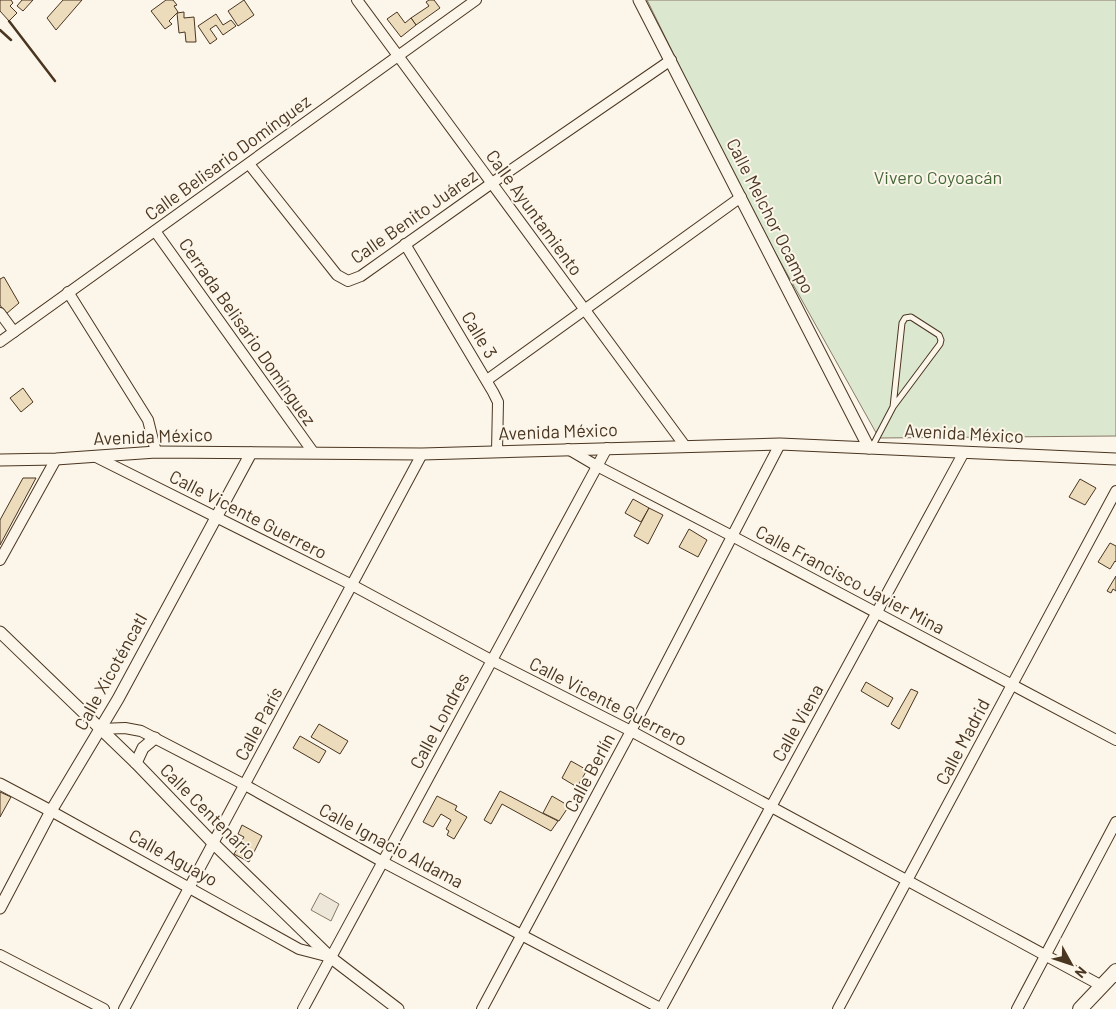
<svg xmlns="http://www.w3.org/2000/svg" width="1116" height="1009" viewBox="0 0 1116 1009" font-family="Barlow,sans-serif">
<style>
.green{fill:#dce7d0;stroke:#887966}
.parking{fill:#ede7d9;stroke:#887966}
.building{fill:#ecdcbc;stroke:#4a3520}
.lines{fill:none;stroke-linecap:round;stroke-linejoin:round}
.service-casing{stroke:#4a3520;stroke-width:7}
.minor-casing{stroke:#4a3520;stroke-width:12}
.tertiary-casing{stroke:#4a3520;stroke-width:13}
.secondary-casing{stroke:#4a3520;stroke-width:16}
.service{stroke:#fbf6e9;stroke-width:5}
.minor{stroke:#fbf6e9;stroke-width:10}
.tertiary{stroke:#fbf6e9;stroke-width:11}
.secondary{stroke:#fbf6e9;stroke-width:14}
.wall{stroke:#4a3520;stroke-width:2.5}
.labels{text-anchor:middle;stroke-width:4;stroke-linejoin:round;paint-order:stroke}
.street-label{font-size:18px;fill:#4a3520;stroke:#fbf6e9}
.park-label{font-size:18px;fill:#436837;stroke:#fbf6e9}
</style>
<rect width="100%" height="100%" fill="#fbf6e9"/>
<polygon class="green" points="647,0 1116,0 1116,436 879,438 743,195"/>
<polygon class="parking" points="320,893 339,904 331,921 311,910"/>
<g class="building">
<polygon points="0,0 11,0 13,3 10,6 17,13 9,21 0,11"/>
<polygon points="22,0 33,0 23,11 17,6"/>
<polygon points="63,0 82,0 56,30 47,18"/>
<polygon points="166,0 173,0 177,5 174,6 178,12 169,21 172,24 165,29 151,11"/>
<polygon points="244,0 254,15 238,26 228,11"/>
<polygon points="429,0 434,0 440,8 416,25 411,18 429,6 426,2"/>
<polygon points="184,12 184,18 194,17 196,42 186,42 185,32 179,33 177,13"/>
<polygon points="397,12 405,23 411,18 416,25 401,37 387,19"/>
<polygon points="216,14 223,25 231,20 236,26 223,35 216,25 210,29 217,39 210,44 198,26"/>
<polygon points="4,277 19,303 6,314 0,305 0,279"/>
<polygon points="23,388 33,402 21,412 10,398"/>
<polygon points="23,478 36,478 0,545 0,520"/>
<polygon points="1080,479 1096,488 1085,505 1069,497"/>
<polygon points="633,499 649,508 641,522 625,513"/>
<polygon points="649,508 663,515 648,544 634,536"/>
<polygon points="689,529 707,540 698,557 679,547"/>
<polygon points="1110,543 1116,546 1116,562 1115,561 1110,569 1098,562"/>
<polygon points="1116,576 1116,591 1113,589 1111,593 1107,591"/>
<polygon points="866,682 893,698 888,707 861,691"/>
<polygon points="911,689 918,692 899,729 891,724"/>
<polygon points="319,724 348,741 340,754 311,737"/>
<polygon points="300,736 326,751 319,763 293,748"/>
<polygon points="571,761 587,770 577,787 562,778"/>
<polygon points="500,791 542,813 558,821 551,831 502,804 491,824 484,820"/>
<polygon points="0,792 11,797 0,817"/>
<polygon points="437,796 457,806 455,810 467,817 454,839 447,835 449,831 446,829 451,820 441,814 433,827 423,822"/>
<polygon points="552,796 569,806 559,821 543,813"/>
<polygon points="242,825 262,836 249,862 234,854 244,837 238,834"/>
</g>
<g class="lines">
<defs>
<polyline id="service" points="872,447 893,407 940,344 941,340 939,335 911,317 905,318 902,323 893,407"/>
<g id="minor">
<polyline points="357,0 685,446"/>
<polyline points="249,164 337,275 348,281 361,276 492,183 671,60"/>
<polyline points="155,231 313,452"/>
<polyline points="405,244 493,392 498,402 497,451"/>
<polyline points="68,292 148,420 156,452"/>
<polyline points="0,313 14,332"/>
<polyline points="0,342 476,0"/>
<polyline points="487,380 741,197"/>
<polyline points="568,449 597,466 732,536 1116,740"/>
<polyline points="94,456 352,585 491,660 631,731 1102,986"/>
<polyline points="0,560 56,459"/>
<polyline points="100,729 125,728 141,731 245,785 383,862 662,1009"/>
<polyline points="51,811 299,949 330,957"/>
<polyline points="0,955 104,1009"/>
<polyline points="124,1009 422,454"/>
<polyline points="303,1009 607,448"/>
<polyline points="482,1009 631,731 780,444"/>
<polyline points="661,1009 964,452"/>
<polyline points="838,1009 1116,491"/>
<polyline points="1017,1009 1116,822"/>
</g>
<g id="tertiary">
<polyline points="639,0 869,448"/>
<polyline points="0,460 56,459 156,452 422,454 780,444 1116,459"/>
<polyline points="0,632 136,763 213,843 330,957 398,1009"/>
<polyline points="136,763 143,748 155,738"/>
<polyline points="0,784 51,811"/>
<polyline points="0,908 51,811 118,699 251,453"/>
</g>
<polyline id="secondary" points="1080,1009 1116,971"/>
</defs>
<use href="#service" class="service-casing"/>
<use href="#minor" class="minor-casing"/>
<use href="#tertiary" class="tertiary-casing"/>
<use href="#secondary" class="secondary-casing"/>
<use href="#service" class="service"/>
<use href="#minor" class="minor"/>
<use href="#tertiary" class="tertiary"/>
<use href="#secondary" class="secondary"/>
<g class="wall">
<polyline points="9,21 55,81"/>
<polyline points="0,30 11,40"/>
</g>
</g>
<g class="labels">
<g class="street-label">
<text transform="translate(228 158) rotate(-36)" y="6">Calle Belisario Domínguez</text>
<text transform="translate(534 213) rotate(54)" y="6">Calle Ayuntamiento</text>
<text transform="translate(770 216) rotate(63)" y="6">Calle Melchor Ocampo</text>
<text transform="translate(414 217) rotate(-35)" y="6">Calle Benito Juárez</text>
<text transform="translate(247 332) rotate(55)" y="6">Cerrada Belisario Domínguez</text>
<text transform="translate(479 335) rotate(59)" y="6">Calle 3</text>
<text transform="translate(558 432) rotate(-2)" y="6">Avenida México</text>
<text transform="translate(964 434) rotate(3)" y="6">Avenida México</text>
<text transform="translate(153 437) rotate(-2)" y="6">Avenida México</text>
<text transform="translate(248 515) rotate(27)" y="6">Calle Vicente Guerrero</text>
<text transform="translate(850 580) rotate(28)" y="6">Calle Francisco Javier Mina</text>
<text transform="translate(111 672) rotate(-61)" y="6">Calle Xicoténcatl</text>
<text transform="translate(608 702) rotate(27)" y="6">Calle Vicente Guerrero</text>
<text transform="translate(440 721) rotate(-62)" y="6">Calle Londres</text>
<text transform="translate(798 723) rotate(-61)" y="6">Calle Viena</text>
<text transform="translate(259 724) rotate(-62)" y="6">Calle París</text>
<text transform="translate(963 742) rotate(-62)" y="6">Calle Madrid</text>
<text transform="translate(590 773) rotate(-62)" y="6">Calle Berlín</text>
<text transform="translate(208 812) rotate(45)" y="6">Calle Centenario</text>
<text transform="translate(391 846) rotate(28)" y="6">Calle Ignacio Aldama</text>
<text transform="translate(173 858) rotate(29)" y="6">Calle Aguayo</text>
</g>
<g class="park-label">
<text x="938" y="184">Vivero Coyoacán</text>
</g>
</g>
<g transform="translate(1071 964) rotate(130)" stroke="#fbf6e9" stroke-width="4" paint-order="stroke">
<path d="M0-4L9 19L0 12L-9 19Z" fill="#4a3520"/>
<text y="-8" font-size="14" font-weight="bold" text-anchor="middle" fill="#4a3520">N</text>
</g>
</svg>
